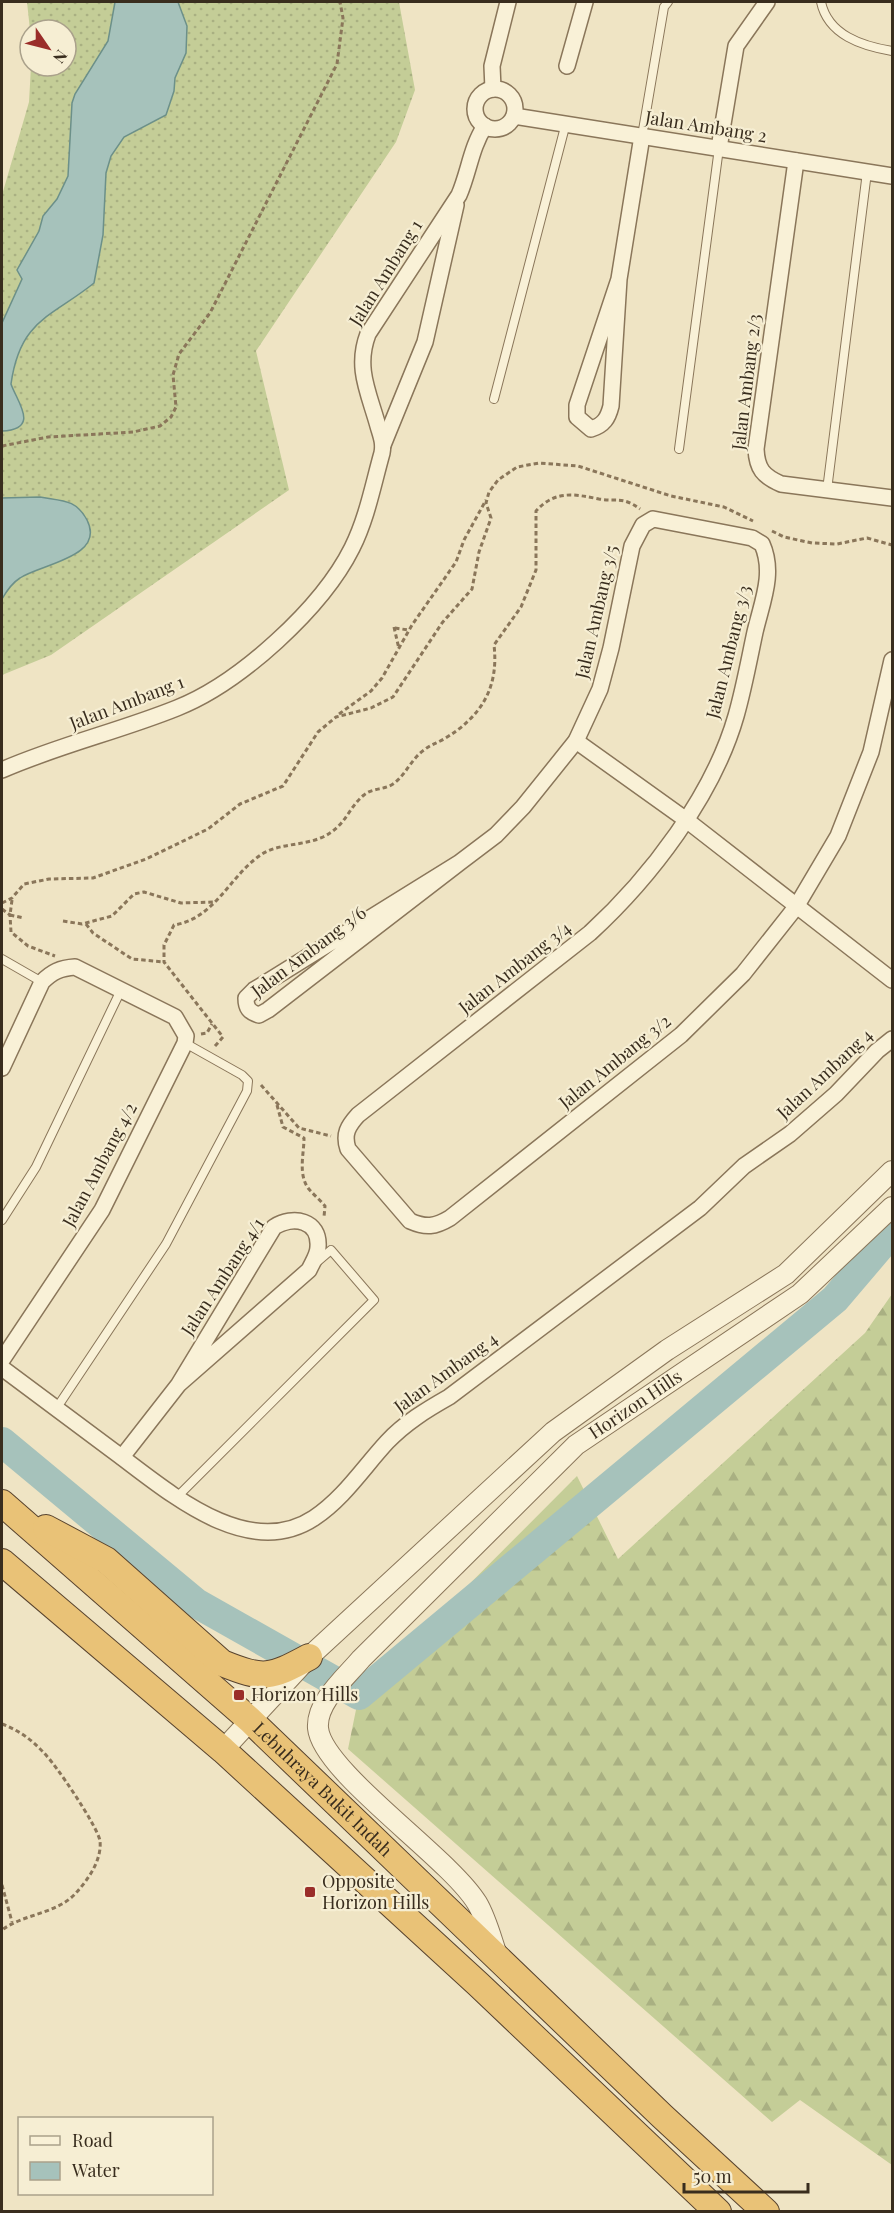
<svg xmlns="http://www.w3.org/2000/svg" width="894" height="2213" viewBox="0 0 894 2213" font-family="'Playfair Display',serif">
<style>
.grass{fill:url(#grass-dots)}
.forest{fill:url(#forest-firs)}
.water{fill:#a6c2bb;stroke:#6c9089;stroke-width:1.5}
.lines{fill:none;stroke-linecap:round;stroke-linejoin:round}
.river{stroke:#a6c2bb;stroke-width:30}
.service-casing{stroke:#8a765a;stroke-width:10}
.minor-casing{stroke:#8a765a;stroke-width:18}
.tertiary-casing{stroke:#8a765a;stroke-width:22}
.trunk-casing{stroke:#58432e;stroke-width:28}
.path{stroke:#8a765a;stroke-width:3;stroke-dasharray:4.5 3;stroke-linecap:butt}
.service{stroke:#f9f1d7;stroke-width:8}
.minor{stroke:#f9f1d7;stroke-width:15}
.tertiary{stroke:#f9f1d7;stroke-width:20}
.trunk{stroke:#e9c277;stroke-width:26}
.poi-dot{fill:#9a2d29;stroke:#f6eed3;stroke-width:2}
.labels{text-anchor:middle;stroke-width:4.5;stroke-linejoin:round;paint-order:stroke}
.street-label{font-size:18px;fill:#392d1e;stroke:#f6eed3}
.poi-label{font-size:18px;fill:#392d1e;stroke:#f6eed3;text-anchor:start}
</style>
<defs>
<pattern id="grass-dots" width="8" height="8" patternUnits="userSpaceOnUse" patternTransform="scale(1.5)"><rect width="8" height="8" fill="#c4cd97"/><path d="M2 2h.1M6 6h.1" fill="none" stroke="#a9b082" stroke-width="1.8" stroke-linecap="round"/></pattern>
<pattern id="forest-firs" width="22" height="20" patternUnits="userSpaceOnUse" patternTransform="scale(1.5)"><rect width="22" height="20" fill="#c4cd97"/><path d="M5 1l3.5 6h-7zM16 11l3.5 6h-7z" fill="#a9b082"/></pattern>
</defs>
<rect width="100%" height="100%" fill="#efe4c4"/>
<polygon class="grass" points="27,2 399,2 415,90 396,142 256,351 289,490 51,655 2,675 2,195 29,102 31,66 66,66 66,30 30,30"/>
<polygon class="forest" points="892,1294 892,2165 800,2100 772,2122 348,1749 359,1695 577,1476 618,1559 865,1333"/>
<g class="water">
<path d="M115,2H178L187,26L186,53L175,78L174,91L166,115L124,137L111,156L106,173L103,235L94,283C52,317 20,319 11,384C17,402 41,429 2,431V323L22,279L17,270L39,231L43,216L57,199L68,176L72,103L75,94L108,41Z"/>
<path d="M40,497C62,501 76,499 87,520C106,557 41,564 20,578C12,583 6,592 2,599V498Z"/>
</g>
<g class="lines">
<polyline class="river" points="2,1442 196,1603 359,1695 835,1299 892,1232"/>
<defs>
<g id="service">
<path d="M821,2C828,35 862,46 892,51"/>
<polyline points="642,136 664,7 668,2"/>
<polyline points="494,399 566,123"/>
<polyline points="679,449 719,148"/>
<polyline points="827,490 867,172"/>
<polyline points="2,959 42,982"/>
<polyline points="2,1220 36,1167 121,990"/>
<polyline points="56,1409 166,1244 247,1091 248,1081 242,1075 185,1043"/>
<polyline points="176,1498 374,1300 331,1250 317,1262"/>
</g>
<g id="minor">
<polyline points="567,66 585,2"/>
<polyline points="493,89 492,66 508,2"/>
<circle cx="495" cy="109" r="20"/>
<polyline points="514,116 892,176"/>
<polyline points="719,148 736,46 767,2"/>
<path d="M796,161L756,449C757,469 763,476 781,484L892,498"/>
<path d="M619,279L577,405V417L591,429C604,425 608,418 611,406L619,279L642,136"/>
<polyline points="383,445 425,342 456,205"/>
<polyline points="576,741 685,819 892,980"/>
<path d="M2,770C59,745 120,731 177,708C240,683 322,608 352,548C367,518 373,485 382,453C384,443 381,436 378,426C369,393 355,368 368,334L459,195C469,172 471,147 485,126"/>
<path d="M459,863L268,1010L259,1015C249,1012 246,1008 246,998L254,990L459,863L496,835L523,807L576,741L600,689L611,648L632,546L643,525L653,519L752,538L762,544C775,573 762,602 755,632C749,660 744,688 736,716C713,796 650,878 590,933L358,1115C348,1126 343,1134 348,1149L410,1221C426,1228 435,1227 450,1218L681,1035L743,974L796,907L838,836L871,752L892,660"/>
<path d="M2,1068L42,982C52,972 60,968 75,967L175,1017L186,1036L185,1043L102,1210L2,1360"/>
<path d="M2,1368C38,1395 75,1422 112,1450C164,1488 246,1563 314,1518C344,1498 363,1468 387,1442C405,1423 426,1410 449,1397L700,1208L744,1166L790,1134L836,1094L877,1051L892,1039"/>
<path d="M122,1457L179,1384L309,1270C312,1263 318,1255 318,1247C320,1220 293,1215 274,1227L179,1384"/>
</g>
<g id="tertiary">
<polyline points="223,1750 309,1657 553,1432 667,1350 786,1274 892,1171"/>
<path id="s1" d="M497,1955C491,1938 486,1918 477,1903C449,1857 322,1772 318,1728C316,1702 346,1677 361,1659L576,1445L800,1294L892,1207"/>
</g>
<g id="trunk">
<path id="s2" d="M2,1503L250,1720L662,2116L766,2212"/>
<path d="M46,1528L106,1560L222,1663C264,1680 270,1678 309,1657"/>
<polyline points="2,1562 223,1750 478,1984 718,2212"/>
</g>
</defs>
<use href="#service" class="service-casing"/>
<use href="#minor" class="minor-casing"/>
<use href="#tertiary" class="tertiary-casing"/>
<use href="#trunk" class="trunk-casing"/>
<g class="path">
<polyline points="2,446 48,437 133,432 160,426 171,417 176,407 173,375 179,354 210,313 337,64 343,18 340,2"/>
<polyline points="772,531 784,537 812,543 837,544 867,538 892,545"/>
<polyline points="394,627 399,649"/>
<polyline points="395,628 408,630"/>
<polyline points="339,714 371,691 382,678 412,625 456,562 464,540 486,500"/>
<polyline points="12,900 10,915 24,918"/>
<polyline points="2,903 12,898 24,884 49,879 93,878 146,859 208,829 240,804 283,786 318,732 336,717 371,708 393,697 442,623 472,589 479,552 491,518 486,503 489,492 498,480 517,467 539,463 578,466 671,496 724,507 753,521"/>
<polyline points="2,909 10,915 11,932 28,946 55,956"/>
<polyline points="63,921 82,924 112,916 134,894 144,892 181,903 213,902"/>
<polyline points="86,924 93,933 132,959 164,962"/>
<polyline points="201,1034 207,1033 212,1024"/>
<path d="M215,1046L223,1037L164,962V945L174,925C215,919 230,875 262,854C280,843 303,846 323,837C347,825 347,809 364,795C372,788 384,790 393,784C406,775 411,759 424,750C430,745 437,743 444,739C481,717 499,688 494,645L521,607L536,570V511C555,490 574,494 599,499C618,502 622,496 640,509"/>
<polyline points="261,1085 299,1128 331,1136"/>
<path d="M277,1105L283,1127L304,1138C304,1154 298,1173 308,1188C313,1194 320,1200 325,1206L324,1217"/>
<path d="M2,1724C18,1730 31,1739 43,1752C55,1763 98,1827 100,1841C102,1860 88,1880 75,1894C56,1914 23,1914 2,1930"/>
<polyline points="2,1885 12,1922"/>
</g>
<use href="#service" class="service"/>
<use href="#minor" class="minor"/>
<use href="#tertiary" class="tertiary"/>
<use href="#trunk" class="trunk"/>
</g>
<g class="poi-dot">
<rect x="233" y="1689" width="12" height="12" rx="3"/>
<rect x="304" y="1886" width="12" height="12" rx="3"/>
</g>
<g class="labels">
<g class="street-label">
<text transform="translate(706 127) rotate(9)" y="6">Jalan Ambang 2</text>
<text transform="translate(386 273) rotate(-58)" y="6">Jalan Ambang 1</text>
<text transform="translate(747 382) rotate(-83)" y="6">Jalan Ambang 2/3</text>
<text transform="translate(597 612) rotate(-77)" y="6">Jalan Ambang 3/5</text>
<text transform="translate(729 652) rotate(-76)" y="6">Jalan Ambang 3/3</text>
<text transform="translate(127 703) rotate(-21)" y="6">Jalan Ambang 1</text>
<text transform="translate(309 952) rotate(-37)" y="6">Jalan Ambang 3/6</text>
<text transform="translate(515 968) rotate(-38)" y="6">Jalan Ambang 3/4</text>
<text transform="translate(615 1062) rotate(-39)" y="6">Jalan Ambang 3/2</text>
<text transform="translate(825 1074) rotate(-43)" y="6">Jalan Ambang 4</text>
<text transform="translate(100 1165) rotate(-62)" y="6">Jalan Ambang 4/2</text>
<text transform="translate(223 1277) rotate(-57)" y="6">Jalan Ambang 4/1</text>
<text transform="translate(446 1373) rotate(-36)" y="6">Jalan Ambang 4</text>
<text dy="6" stroke="none"><textPath href="#s1" startOffset="753">Horizon Hills</textPath></text>
<text dy="6" stroke="none"><textPath href="#s2" startOffset="430">Lebuhraya Bukit Indah</textPath></text>
</g>
<g class="poi-label">
<text x="251" y="1701">Horizon Hills</text>
<text x="322" y="1888">Opposite<tspan x="322" dy="21">Horizon Hills</tspan></text>
</g>
</g>
<rect width="894" height="2213" fill="none" stroke="#392d1e" stroke-width="6"/>
<rect x="18" y="2117" width="195" height="78" fill="#f6eed3" stroke="#aaa18b" stroke-width="1.5"/>
<rect x="30" y="2136" width="30" height="9" fill="#f9f1d7" stroke="#aaa18b" stroke-width="1.5"/>
<text x="72" y="2147" font-size="18" fill="#392d1e">Road</text>
<rect x="30" y="2162" width="30" height="18" fill="#a6c2bb" stroke="#aaa18b" stroke-width="1.5"/>
<text x="72" y="2177" font-size="18" fill="#392d1e">Water</text>
<g transform="translate(48 48) rotate(125)"><circle r="28" fill="#f6eed3" stroke="#aaa18b" stroke-width="1.5"/>
<path d="M0-4.5L10 22L0 15L-10 22Z" fill="#9a2d29"/>
<text y="-9" font-size="16" font-weight="bold" text-anchor="middle" fill="#392d1e">N</text>
</g>
<path d="M684 2183v9h124v-9" fill="none" stroke="#392d1e" stroke-width="3"/>
<text x="693" y="2183" font-size="18" fill="#392d1e" stroke="#f6eed3" stroke-width="4.5" paint-order="stroke">50 m</text>
</svg>
